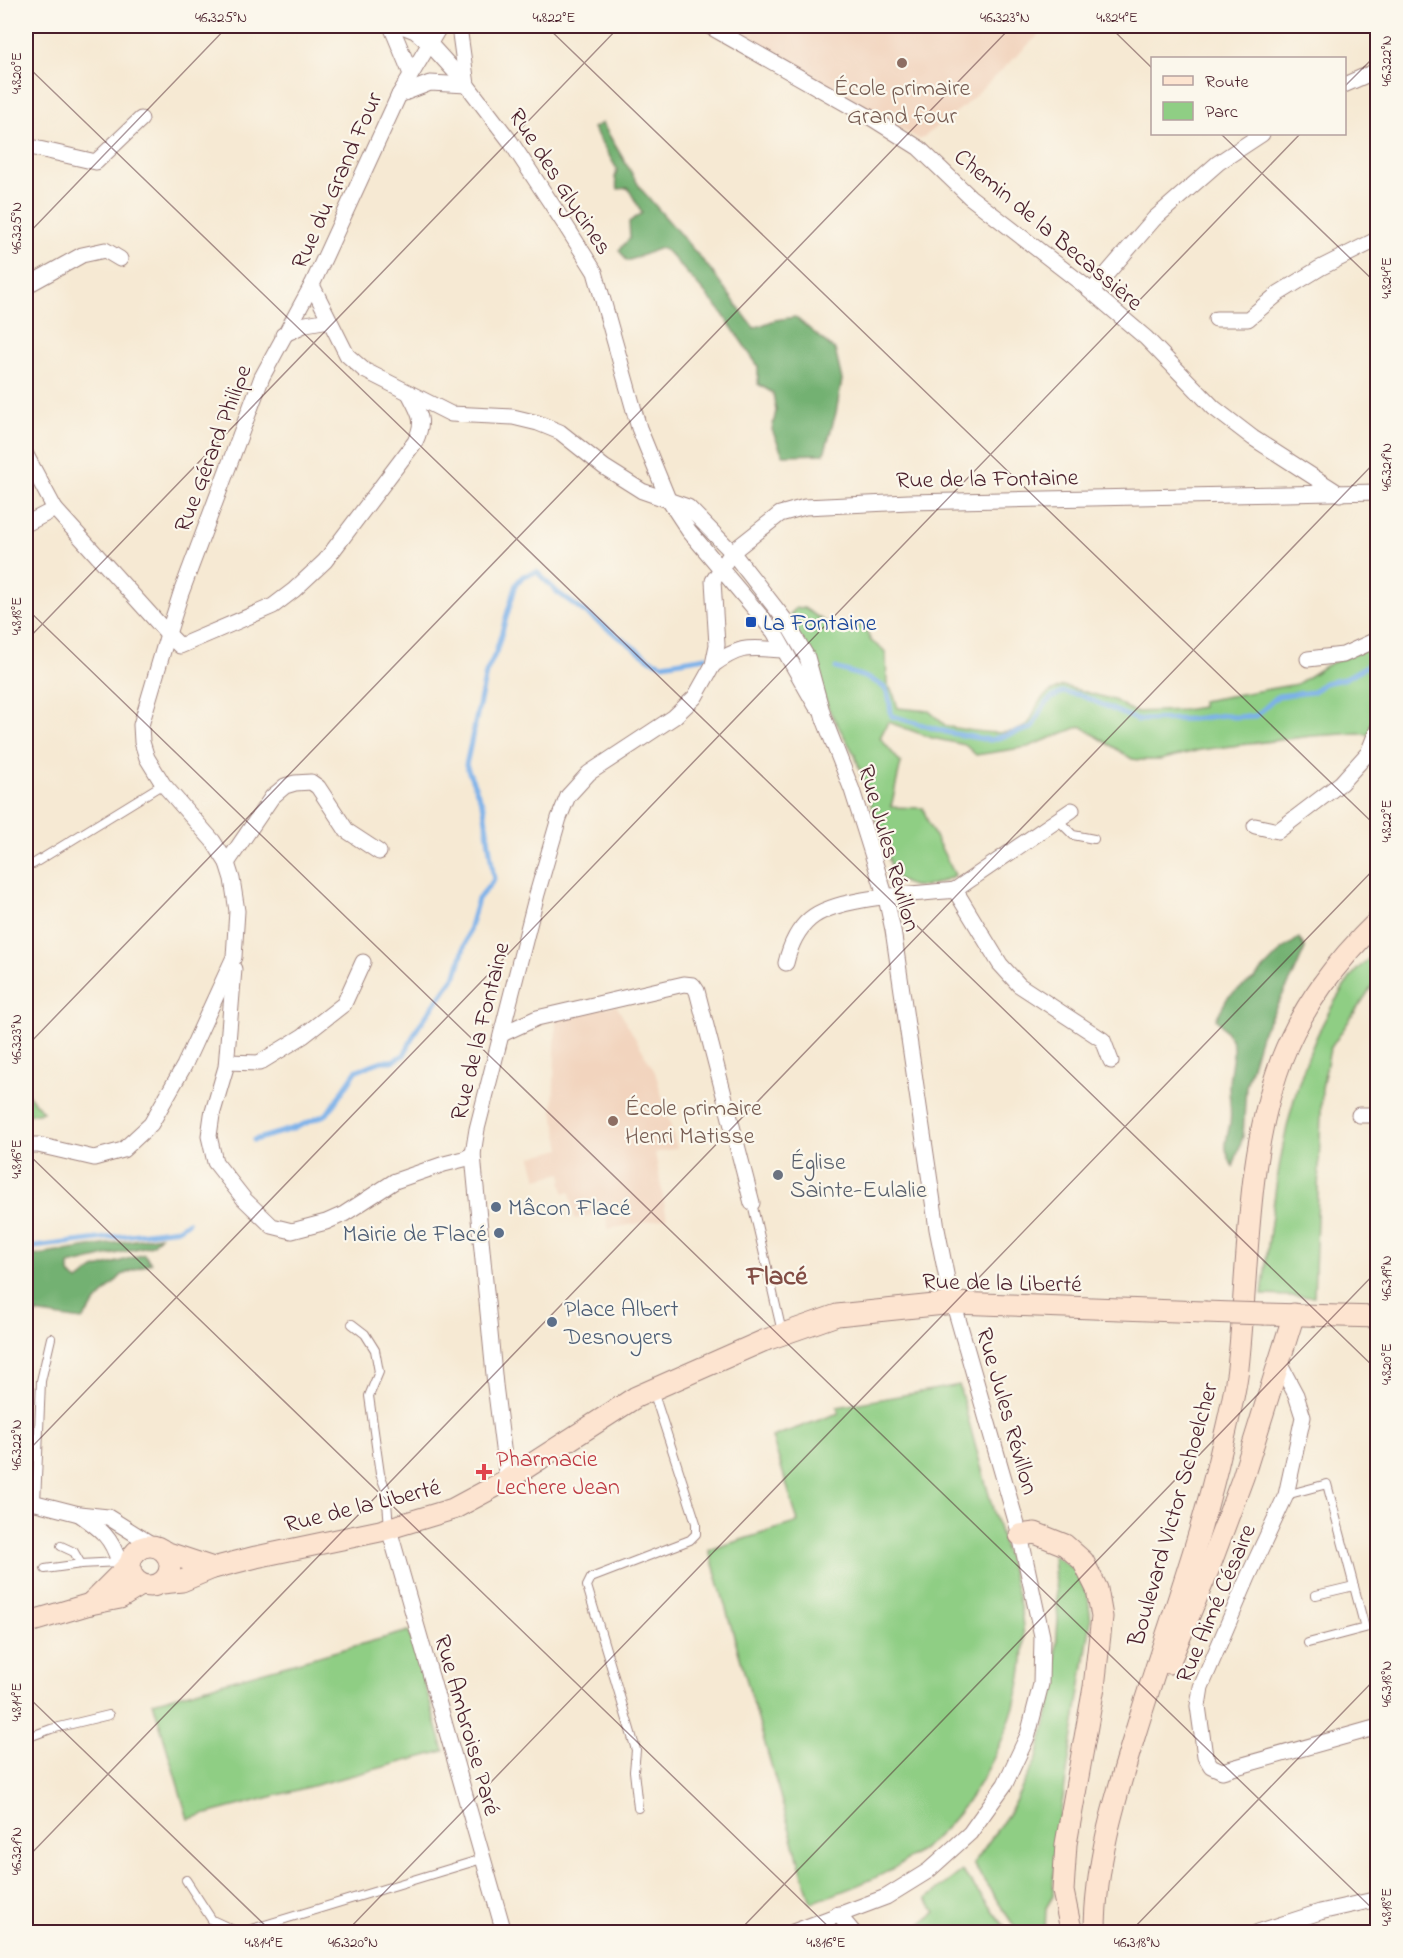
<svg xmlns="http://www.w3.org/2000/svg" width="1403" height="1958" viewBox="0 0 1403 1958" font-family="'Indie Flower',sans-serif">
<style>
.built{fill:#f2d4be}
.green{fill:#8fce84;stroke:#6c7658;stroke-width:1.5}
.forest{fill:#73b172;stroke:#5e684e;stroke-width:1.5}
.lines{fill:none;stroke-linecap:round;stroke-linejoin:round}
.stream{stroke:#7bb1e9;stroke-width:5}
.lane-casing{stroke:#a0847f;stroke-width:10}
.street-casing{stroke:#a0847f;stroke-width:17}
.secondary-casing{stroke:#a0847f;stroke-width:23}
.lane{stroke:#fff;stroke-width:8}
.street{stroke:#fff;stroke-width:15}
.secondary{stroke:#fde4d0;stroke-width:21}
.secondary-bridge-casing{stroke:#a0847f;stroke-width:23;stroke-linecap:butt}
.secondary-bridge{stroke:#fde4d0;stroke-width:21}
.ticks{fill:none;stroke:#4a1f2b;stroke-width:1.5;stroke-opacity:0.45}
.education-dot{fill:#8d6e63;stroke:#fbf7ec;stroke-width:2}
.transit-dot{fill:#1a4fb4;stroke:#fbf7ec;stroke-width:2}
.worship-dot{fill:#6b7280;stroke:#fbf7ec;stroke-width:2}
.service-dot{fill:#5c6f8a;stroke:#fbf7ec;stroke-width:2}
.health-dot{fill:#e0444e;stroke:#fbf7ec;stroke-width:2}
.labels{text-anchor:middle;stroke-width:4.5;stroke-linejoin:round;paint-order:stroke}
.education-label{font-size:24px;fill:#785e54;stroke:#fbf7ec}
.street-label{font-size:24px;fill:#4a1f2b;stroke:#fbf7ec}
.transit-label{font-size:24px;fill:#164399;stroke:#fbf7ec;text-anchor:start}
.worship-label{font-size:24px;fill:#5b616d;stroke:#fbf7ec;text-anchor:start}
.service-label{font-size:24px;fill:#4e5e75;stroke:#fbf7ec;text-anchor:start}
.health-label{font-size:24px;fill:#be3a42;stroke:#fbf7ec;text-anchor:start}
.quarter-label{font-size:27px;font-weight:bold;fill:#824d45;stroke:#fbf7ec}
.neatline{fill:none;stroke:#4a1f2b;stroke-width:2}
.ticks-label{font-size:15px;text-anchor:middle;fill:#4a1f2b}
</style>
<rect width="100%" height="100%" fill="#fbf7ec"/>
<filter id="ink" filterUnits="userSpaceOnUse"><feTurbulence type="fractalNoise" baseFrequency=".0167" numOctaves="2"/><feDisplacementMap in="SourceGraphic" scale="12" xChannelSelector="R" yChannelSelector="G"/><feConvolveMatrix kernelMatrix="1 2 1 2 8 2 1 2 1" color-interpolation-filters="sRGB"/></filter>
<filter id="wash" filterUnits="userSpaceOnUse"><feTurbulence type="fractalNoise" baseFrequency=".008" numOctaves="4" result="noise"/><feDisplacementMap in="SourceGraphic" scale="24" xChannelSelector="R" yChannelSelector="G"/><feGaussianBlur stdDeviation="1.35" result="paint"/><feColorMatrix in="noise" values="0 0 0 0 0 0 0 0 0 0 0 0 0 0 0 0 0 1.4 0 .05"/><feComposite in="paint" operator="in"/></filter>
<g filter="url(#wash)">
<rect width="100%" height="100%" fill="#f6e9d3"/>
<g class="built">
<polygon points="733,26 1048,26 964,106 920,140"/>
<polygon points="616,1005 655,1072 677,1148 655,1153 667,1218 608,1229 605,1212 575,1219 570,1192 564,1193 561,1180 563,1180 562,1173 537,1179 531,1157 561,1149 553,1111 556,1017"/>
</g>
<g class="green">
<path d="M796,608H804L833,627L853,624L864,627L871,641L886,652L887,684L893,693L898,708L929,711L946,726L950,727C969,730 1014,740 1029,723C1032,719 1033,714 1035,710C1040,697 1050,691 1063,686L1114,700L1134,712L1183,710L1202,707V701L1297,684L1327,665L1359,652L1378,647L1377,712L1369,735L1359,733L1312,736L1200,750L1160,760H1140L1132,759L1081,726L1028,747L976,755L965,745L932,738L888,722L880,738L901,763L891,807L923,808L929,825L955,875C936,885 912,895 894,875L855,755L830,712L790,615Z"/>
<path d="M1377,951V979L1330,1049L1322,1088L1314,1297L1262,1295C1276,1185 1284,1065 1354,973C1361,965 1370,958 1377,951Z"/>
<polygon points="26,1092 43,1112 26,1115"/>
<path d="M959,1385C972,1434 985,1482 999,1530C1008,1561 1020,1594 1023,1627C1031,1707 977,1814 910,1858C880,1879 845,1890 811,1903L709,1550L798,1522L772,1437L839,1413L837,1407Z"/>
<polygon points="1053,1555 1075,1570 1088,1597 1091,1621 1054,1855 1053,1896 1046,1908 1045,1932 1018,1932 973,1864 1009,1813 1037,1758 1053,1695 1058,1620"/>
<polygon points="409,1631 444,1751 188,1819 153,1702"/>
<polygon points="962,1871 1009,1932 910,1932 936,1912 926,1899"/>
</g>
<g class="forest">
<polygon points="602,123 641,189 710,269 754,328 775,320 795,317 835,350 842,380 836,413 824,454 783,455 772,430 776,411 773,393 758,384 758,366 720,310 668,252 661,248 627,261 619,250 630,238 629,222 642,213 628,188 618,189 615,178 617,169 593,128"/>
<path d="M1299,938L1305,948L1294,974L1261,1035L1246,1086L1243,1136L1233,1167C1222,1146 1226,1145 1230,1123C1232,1112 1229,1098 1229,1086C1230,1052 1244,1049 1216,1019L1228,997L1254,979L1282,950Z"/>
<polygon points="160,1236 152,1245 69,1265 69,1274 78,1281 94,1269 144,1254 151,1263 122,1275 97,1301 82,1320 34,1313 26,1299 26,1263 32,1256"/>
</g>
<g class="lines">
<g class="stream">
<path d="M836,668C850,673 881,679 887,692C891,700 889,708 892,716L950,733L990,740L1032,728L1041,710L1050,699L1063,692L1080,695L1137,720L1192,719L1225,715L1233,717L1256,716L1278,696L1313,692L1324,683L1344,679L1367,666"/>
<polyline points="254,1140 295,1128 327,1114 357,1070 382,1061 392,1061 404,1055 418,1027 456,975 478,899 494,880 484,808 466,765 486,673 496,652 516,584 523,576 537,572 557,592 651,660 663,664 706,657"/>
<polyline points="26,1248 178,1229 188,1222"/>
</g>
</g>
</g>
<g filter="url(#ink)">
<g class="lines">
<defs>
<g id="lane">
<polyline points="1058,820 1073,835 1094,839"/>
<polyline points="33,864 163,784"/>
<polyline points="752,1203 782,1332"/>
<polyline points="352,1324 365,1334 375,1350 379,1372 369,1396 380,1474 386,1490 389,1527"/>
<polyline points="1286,1495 1327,1484 1365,1628 1308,1643"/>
<polyline points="36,1503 41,1381 51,1338"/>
<polyline points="61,1546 74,1552 81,1564"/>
<polyline points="45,1569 81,1564 119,1562"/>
<polyline points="1316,1595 1354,1586"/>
<polyline points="26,1738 51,1729 109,1715"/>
<polyline points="638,1808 634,1771 636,1750 587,1586 591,1578 690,1540 696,1534 696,1523 653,1391"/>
<polyline points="186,1880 212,1920 238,1932"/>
<polyline points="242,1932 482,1859"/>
</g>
<g id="street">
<polyline points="391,26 411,74"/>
<polyline points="402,26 415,31 429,43 467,85 510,141 566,226 595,272 639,428 668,499 689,531 774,632 816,706"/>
<polyline points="440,26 399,95 312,285 347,355 364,370 451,414 513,417 538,423 560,432 604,467 642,491 688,507 732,552 785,620 807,657 824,719 852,790 886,898 893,930 937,1229 948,1284 1020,1535 1042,1636 1041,1684 1028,1735 1005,1784 970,1833 928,1871 886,1897 793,1932"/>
<polyline points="461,26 460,34 467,85"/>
<polyline points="709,26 873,119 919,148 970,197 1085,286 1146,338 1214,408 1253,438 1340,494"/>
<polyline points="1344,85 1378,70"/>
<polyline points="399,95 430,83 467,85"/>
<polyline points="26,146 96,162 141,119"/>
<polyline points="26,286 82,255 105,250 120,259"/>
<polyline points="1092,291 1154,219 1218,163 1262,134"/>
<polyline points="1216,319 1248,319 1279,293 1320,268 1378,239"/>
<polyline points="283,335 306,324 329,320"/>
<polyline points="26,455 55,509"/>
<polyline points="26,524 55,509 168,634"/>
<polyline points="168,634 181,593 262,377 312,285"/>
<polyline points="1308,659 1343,655 1378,639"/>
<path d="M713,665C742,644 749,648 783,650"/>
<polyline points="1255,826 1278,831 1341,783 1368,753 1378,728"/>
<polyline points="227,863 272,797 285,786 295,783 311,782 318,787 347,831 379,852"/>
<polyline points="955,890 1072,810"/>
<path d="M786,963C790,946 797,930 810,919C836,896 919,894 955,890L1000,964L1019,985L1103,1040L1111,1061"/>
<polyline points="234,969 226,1067 212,1115 209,1136 215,1162 244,1199 272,1226 292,1231 326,1222 344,1214 395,1181 444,1164 464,1159 473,1154"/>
<polyline points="502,1034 537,1018 684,984 693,985 697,991 752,1203"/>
<polyline points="227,1062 259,1063 303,1036 344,1004 363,962"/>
<polyline points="1359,1115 1378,1115"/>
<path d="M26,1145H38L94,1158L123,1150L151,1124L184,1066L234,957L237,911L232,879L227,863L213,841L163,784L147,758L142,742L141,725L168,634L180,646L273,606L294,590L325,561L415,442C426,419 419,414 409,393"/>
<polyline points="1279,1363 1296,1395 1303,1417 1286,1495 1248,1577 1201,1687 1198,1706 1205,1756 1211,1766 1222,1771 1378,1727"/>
<polyline points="507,1480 495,1385 475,1177 473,1154 477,1129 537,894 559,818 568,796 589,773 674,717 695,697 713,665 717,645 713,581 732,552 780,514 805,507 909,502 1378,492"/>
<polyline points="26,1503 36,1503 79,1514 108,1517 156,1547"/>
<path d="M79,1514C100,1529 111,1536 119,1562H130"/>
<polyline points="389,1529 504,1932"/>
<polyline points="838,1914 853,1932"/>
<polyline points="1258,1932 1320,1912 1378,1899"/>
</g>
<g id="secondary">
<polyline points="1265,1314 1378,1317"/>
<polyline points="1020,1535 1035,1533 1065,1545 1083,1561 1097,1589 1102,1617 1094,1687 1066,1844 1063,1891 1070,1925 1073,1932"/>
<circle cx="150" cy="1566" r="20"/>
<polyline points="165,1552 213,1568"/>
<polyline points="162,1583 182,1581 213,1568 256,1557 380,1531 453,1509 507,1480 636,1397 763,1341 837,1315 954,1303 1204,1312"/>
<polyline points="90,1604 130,1564"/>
<polyline points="26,1623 90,1604 120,1598 141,1585"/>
<polyline points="1169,1663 1209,1568 1243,1477 1294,1314"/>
<path d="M1095,1932C1095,1864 1115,1799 1135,1734C1164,1638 1200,1544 1222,1447C1228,1421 1235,1394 1238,1368C1249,1266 1245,1158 1281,1061C1302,1006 1336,962 1378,921"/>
</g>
</defs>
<use href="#lane" class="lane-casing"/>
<use href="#street" class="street-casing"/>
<use href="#secondary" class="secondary-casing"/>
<use href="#lane" class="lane"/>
<use href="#street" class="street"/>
<use href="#secondary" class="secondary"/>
<defs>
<polyline id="secondary-bridge" points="1204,1312 1265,1314"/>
</defs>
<use href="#secondary-bridge" class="secondary-bridge-casing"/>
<use href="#secondary-bridge" class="secondary-bridge"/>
</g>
</g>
<path class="ticks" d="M546,26L1378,828M1109,26L1152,68M26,65L1378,1371M1344,87L1378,53M1221,134L1378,285M26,236L228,26M26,608L1378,1914M26,641L620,26M26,1047L1012,26M26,1152L834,1932M26,1453L1300,134M26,1695L272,1932M26,1859L1378,459M346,1932L1378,865M738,1932L1378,1270M1130,1932L1378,1676"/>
<g class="education-dot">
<circle cx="902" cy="63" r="6"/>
<circle cx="613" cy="1121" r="6"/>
</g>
<rect class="transit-dot" x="745" y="616" width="12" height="12" rx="3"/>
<circle class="worship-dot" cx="778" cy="1175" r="6"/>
<g class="service-dot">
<circle cx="496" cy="1207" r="6"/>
<circle cx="499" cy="1233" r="6"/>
<circle cx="552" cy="1322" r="6"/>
</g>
<path class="health-dot" d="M481 1463h6v6h6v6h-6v6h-6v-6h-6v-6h6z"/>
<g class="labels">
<g class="education-label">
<text x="902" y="95">École primaire<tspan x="902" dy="28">Grand four</tspan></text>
<text x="625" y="1115" text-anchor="start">École primaire<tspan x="625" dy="28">Henri Matisse</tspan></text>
</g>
<g class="street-label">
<text transform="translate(336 180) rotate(-66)" y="8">Rue du Grand Four</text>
<text transform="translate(561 181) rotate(57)" y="8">Rue des Glycines</text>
<text transform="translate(1049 229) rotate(40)" y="8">Chemin de la Becassière</text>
<text transform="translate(212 448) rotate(-69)" y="8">Rue Gérard Philipe</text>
<text transform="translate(987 478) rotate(-1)" y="8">Rue de la Fontaine</text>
<text transform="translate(890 848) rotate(74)" y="8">Rue Jules Révillon</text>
<text transform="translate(479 1031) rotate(-76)" y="8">Rue de la Fontaine</text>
<text transform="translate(1002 1282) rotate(1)" y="8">Rue de la Liberté</text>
<text transform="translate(1008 1411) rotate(74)" y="8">Rue Jules Révillon</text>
<text transform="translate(362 1505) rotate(-14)" y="8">Rue de la Liberté</text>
<text transform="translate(1172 1514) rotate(-74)" y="8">Boulevard Victor Schoelcher</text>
<text transform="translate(1215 1603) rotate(-67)" y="8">Rue Aimé Césaire</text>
<text transform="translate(468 1725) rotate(74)" y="8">Rue Ambroise Paré</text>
</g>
<g class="transit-label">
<text x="763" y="630">La Fontaine</text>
</g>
<g class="worship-label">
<text x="790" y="1169">Église<tspan x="790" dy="28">Sainte-Eulalie</tspan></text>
</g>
<g class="service-label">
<text x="508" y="1215">Mâcon Flacé</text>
<text x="487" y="1241" text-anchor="end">Mairie de Flacé</text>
<text x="564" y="1316">Place Albert<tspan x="564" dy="28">Desnoyers</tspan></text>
</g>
<g class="health-label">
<text x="496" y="1466">Pharmacie<tspan x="496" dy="28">Lechere Jean</tspan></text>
</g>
<g class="quarter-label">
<text x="777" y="1284">Flacé</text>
</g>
</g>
<rect width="1403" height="1958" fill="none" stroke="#fbf7ec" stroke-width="66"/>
<rect x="1151" y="57" width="195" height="78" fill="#fbf7ec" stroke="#b4a19f" stroke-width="1.5"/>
<rect x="1163" y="76" width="30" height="9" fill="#fde4d0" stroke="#b4a19f" stroke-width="1.5"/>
<text x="1205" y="87" font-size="18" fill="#4a1f2b">Route</text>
<rect x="1163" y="102" width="30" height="18" fill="#8fce84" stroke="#b4a19f" stroke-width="1.5"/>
<text x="1205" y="117" font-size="18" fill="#4a1f2b">Parc</text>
<rect x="33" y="33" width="1337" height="1892" class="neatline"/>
<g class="ticks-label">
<text x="221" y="22">46.325°N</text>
<text x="554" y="22">4.822°E</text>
<text x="1005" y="22">46.323°N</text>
<text x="1117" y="22">4.824°E</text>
<text transform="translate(1386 61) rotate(-90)" y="5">46.322°N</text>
<text transform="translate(16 73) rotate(-90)" y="5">4.820°E</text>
<text transform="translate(16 228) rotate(-90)" y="5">46.325°N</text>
<text transform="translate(1386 278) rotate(-90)" y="5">4.824°E</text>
<text transform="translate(1386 467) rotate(-90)" y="5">46.321°N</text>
<text transform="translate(16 616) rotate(-90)" y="5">4.818°E</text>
<text transform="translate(1386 821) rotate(-90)" y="5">4.822°E</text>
<text transform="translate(16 1039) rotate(-90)" y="5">46.323°N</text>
<text transform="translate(16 1159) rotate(-90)" y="5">4.816°E</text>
<text transform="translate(1386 1278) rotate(-90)" y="5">46.319°N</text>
<text transform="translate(1386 1364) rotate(-90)" y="5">4.820°E</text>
<text transform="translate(16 1445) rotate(-90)" y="5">46.322°N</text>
<text transform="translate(1386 1684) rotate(-90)" y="5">46.318°N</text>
<text transform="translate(16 1702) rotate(-90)" y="5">4.814°E</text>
<text transform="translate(16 1851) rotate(-90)" y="5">46.321°N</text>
<text transform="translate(1386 1907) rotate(-90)" y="5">4.818°E</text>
<text x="264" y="1947">4.814°E</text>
<text x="353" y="1947">46.320°N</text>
<text x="826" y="1947">4.816°E</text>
<text x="1137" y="1947">46.318°N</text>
</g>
</svg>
